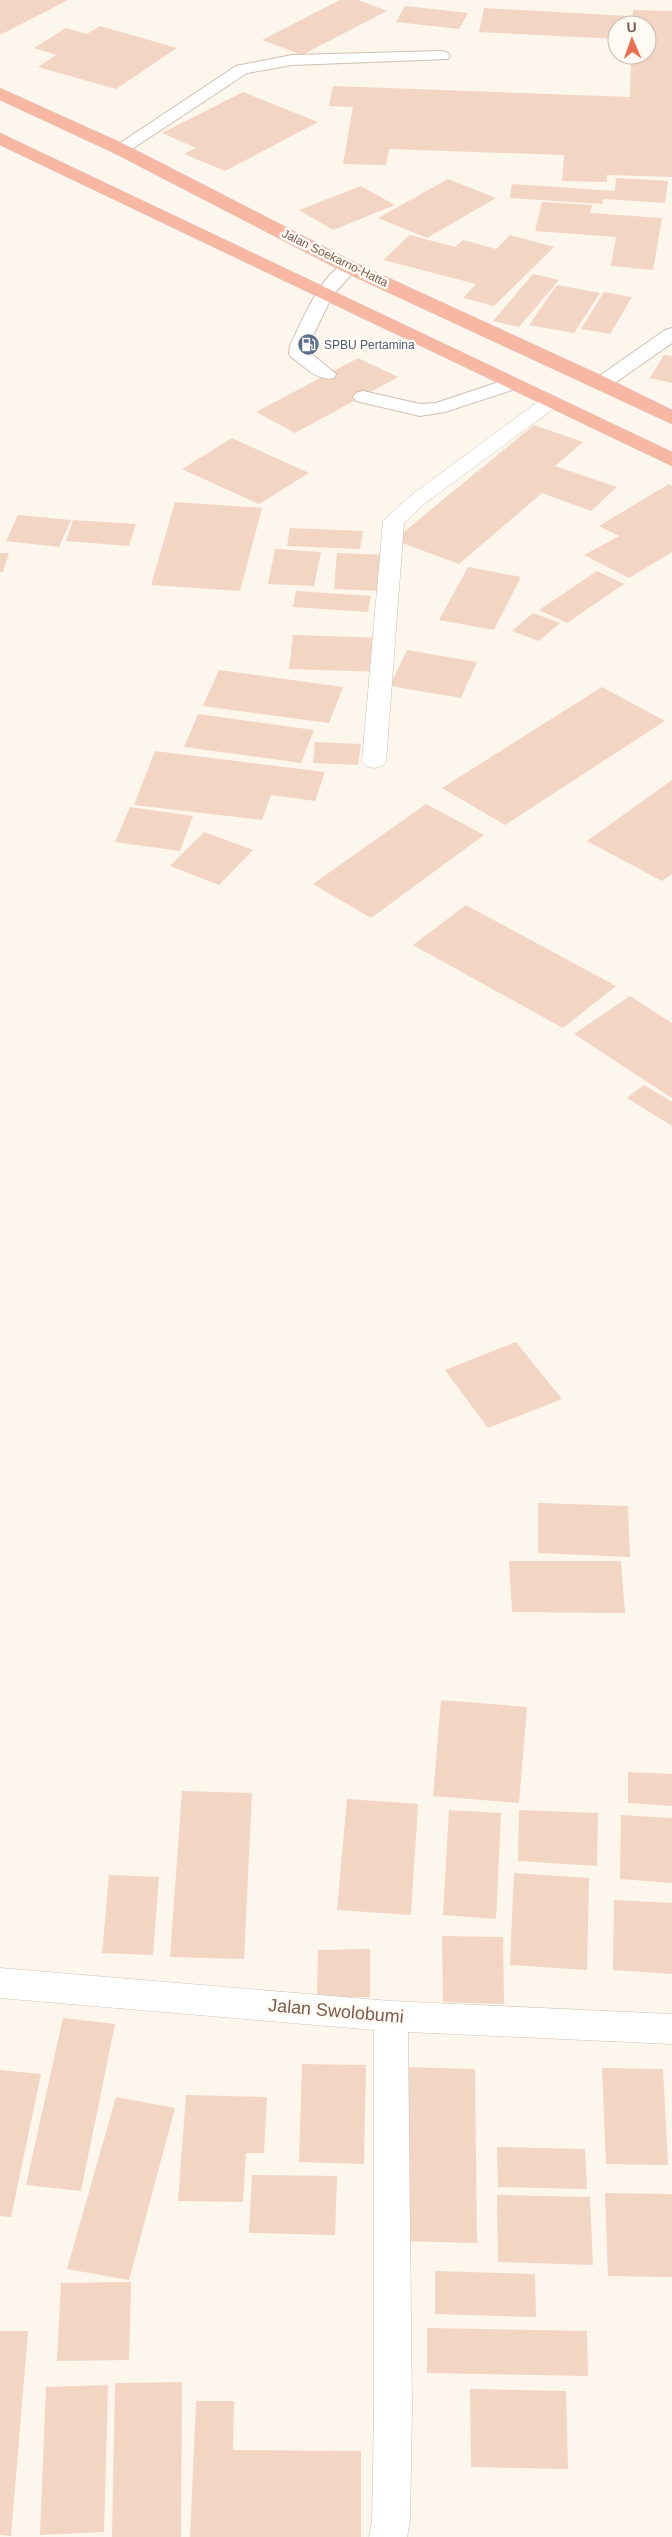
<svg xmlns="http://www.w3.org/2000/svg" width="672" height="2537" viewBox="0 0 672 2537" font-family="Arial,sans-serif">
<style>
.building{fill:#f3d5c3}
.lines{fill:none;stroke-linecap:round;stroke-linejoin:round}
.lane-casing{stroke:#d1beb0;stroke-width:2}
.street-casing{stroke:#d1beb0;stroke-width:1}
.highway-casing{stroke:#dad1cd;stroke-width:1}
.lane{fill:#fff;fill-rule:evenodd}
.street{fill:#fff;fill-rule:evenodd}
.highway{fill:#f7b7a3;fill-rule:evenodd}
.labels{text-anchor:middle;stroke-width:5;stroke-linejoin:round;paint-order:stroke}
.far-street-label{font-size:12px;fill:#7a5c4d;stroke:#fffaf3}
.far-service-label{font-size:12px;fill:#4e5e75;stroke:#fffaf3;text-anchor:start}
.near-street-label{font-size:18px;fill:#7a5c4d;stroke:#fffaf3}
</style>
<rect width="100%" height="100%" fill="#fdf6ec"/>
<g class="building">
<polygon points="0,0 68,0 0,35"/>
<polygon points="340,0 358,0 387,11 302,55 262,40"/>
<polygon points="405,6 468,13 459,29 396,22"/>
<polygon points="484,8 629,16 628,25 617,25 617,39 479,32"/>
<polygon points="633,10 672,11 672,177 607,175 607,182 562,181 564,155 389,149 386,165 343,164 353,107 329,106 333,86 630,97 631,55 647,55 647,25 633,25"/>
<polygon points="100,26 177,48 116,89 38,67 56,55 34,48 66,28 87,34"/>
<polygon points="243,92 318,122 225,171 184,154 196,148 162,133"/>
<polygon points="616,178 668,181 665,203 603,199 602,204 510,198 512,184 615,191"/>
<polygon points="448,179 496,198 427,238 378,218"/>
<polygon points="361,186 395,205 333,230 299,210"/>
<polygon points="542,202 592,205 590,213 662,218 653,270 611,266 616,237 535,231"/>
<polygon points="410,235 455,247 463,240 496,249 510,235 554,247 494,306 463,298 476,284 383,260"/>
<polygon points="533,274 559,280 519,327 493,321"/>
<polygon points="557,285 600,293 574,333 529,325"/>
<polygon points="604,292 632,297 610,334 581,329"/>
<polygon points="664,355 672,356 672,383 650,378"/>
<polygon points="358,358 398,377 295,433 256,412"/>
<polygon points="534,425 583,442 555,466 617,487 591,511 542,493 459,564 394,540"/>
<polygon points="232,438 309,473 259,504 182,469"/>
<polygon points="669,484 672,486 672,552 629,578 584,555 619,536 599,526"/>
<polygon points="175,502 262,508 240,591 151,585"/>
<polygon points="18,515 71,520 59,547 6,541"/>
<polygon points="73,520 136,524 129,546 66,541"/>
<polygon points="290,528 363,531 360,549 287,546"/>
<polygon points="275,549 321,552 314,586 268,584"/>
<polygon points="0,553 9,553 3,572 0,572"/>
<polygon points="337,553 387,555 385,591 334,589"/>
<polygon points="468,567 521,577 494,630 439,620"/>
<polygon points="597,571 624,584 567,623 539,610"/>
<polygon points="296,591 371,596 368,612 293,607"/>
<polygon points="533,613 560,623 539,641 512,631"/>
<polygon points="293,635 386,638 383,672 289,669"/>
<polygon points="407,650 477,662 461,698 390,686"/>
<polygon points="219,670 343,687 329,723 203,706"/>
<polygon points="602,687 665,721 505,825 442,788"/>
<polygon points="198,714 314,730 301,763 184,747"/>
<polygon points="315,742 361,744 358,765 313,763"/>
<polygon points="155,751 325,772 315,801 271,795 262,820 134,805"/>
<polygon points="672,780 672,874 662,881 587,841"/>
<polygon points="426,804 484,835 371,918 313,884"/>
<polygon points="130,807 193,816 180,851 115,842"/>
<polygon points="204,832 253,850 219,885 170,866"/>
<polygon points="466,905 616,986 563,1028 413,945"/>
<polygon points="630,996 672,1023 672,1098 574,1034"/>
<polygon points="644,1085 672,1102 672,1126 627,1098"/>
<polygon points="516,1342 562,1399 488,1428 445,1370"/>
<polygon points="538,1503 628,1506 630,1557 538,1553"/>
<polygon points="509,1561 621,1561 625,1613 512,1612"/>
<polygon points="441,1700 527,1707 519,1803 433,1796"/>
<polygon points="628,1772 672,1774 672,1806 628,1803"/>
<polygon points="182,1791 252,1793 244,1959 170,1957"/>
<polygon points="347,1799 418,1804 411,1915 337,1910"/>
<polygon points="449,1810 501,1813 496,1919 443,1915"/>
<polygon points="519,1810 598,1813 597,1866 518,1861"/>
<polygon points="621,1815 672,1818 672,1883 620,1879"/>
<polygon points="514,1873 589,1878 587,1970 510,1965"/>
<polygon points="109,1875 159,1877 153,1955 102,1953"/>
<polygon points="614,1900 672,1903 672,1974 613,1970"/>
<polygon points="442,1936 503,1937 504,2004 443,2002"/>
<polygon points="370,1949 370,1997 317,1997 318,1950"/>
<polygon points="63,2018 115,2024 81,2191 26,2185"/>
<polygon points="302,2064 366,2065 364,2164 299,2162"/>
<polygon points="401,2067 475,2069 477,2243 400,2241"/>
<polygon points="602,2068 663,2069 668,2165 606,2164"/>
<polygon points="0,2070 41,2074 11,2217 0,2216"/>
<polygon points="186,2095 267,2097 264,2153 246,2153 243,2202 178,2201"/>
<polygon points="116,2097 175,2108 129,2280 67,2269"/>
<polygon points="497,2147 585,2149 587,2189 498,2187"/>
<polygon points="252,2175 337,2176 335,2235 249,2233"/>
<polygon points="605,2193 672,2194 672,2277 608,2276"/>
<polygon points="497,2195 590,2197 593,2265 498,2262"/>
<polygon points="435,2271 535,2274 536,2317 435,2314"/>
<polygon points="131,2282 129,2360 57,2361 61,2283"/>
<polygon points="427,2328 587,2331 588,2376 427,2373"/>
<polygon points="0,2331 28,2331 11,2536 0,2535"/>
<polygon points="182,2382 181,2537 112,2537 115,2383"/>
<polygon points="108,2385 104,2532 40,2535 46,2387"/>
<polygon points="470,2389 566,2391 568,2469 471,2467"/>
<polygon points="196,2401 234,2401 233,2450 361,2451 361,2537 190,2537"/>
</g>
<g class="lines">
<defs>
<g id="lane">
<polygon points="442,51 448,53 450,56 448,59 292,65 247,73 126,153 114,153 111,149 236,66 292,55"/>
<path d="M349,262L355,263L358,267L332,296L308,346V351L336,374L334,378C318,382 304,366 291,357L289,353L290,346C301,323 323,268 349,262Z"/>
<polygon points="672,328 672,343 609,387 595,387 592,383 595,379 665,330"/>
<polygon points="511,378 518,380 521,384 518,388 445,412 420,416 356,401 353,397 356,393 363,391 420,404 436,403"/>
</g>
<g id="street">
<polygon points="550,396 557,398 560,402 557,406 424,504 404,523 386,761 382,766 374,768 366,766 362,761 383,521 410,496 543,398"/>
<polygon points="0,1968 391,2001 672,2014 672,2044 408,2032 412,2410 410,2521 407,2537 369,2537 372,2521 374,2410 374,2030 0,1998"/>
</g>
<g id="highway">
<polygon points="0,88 126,145 356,263 609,379 672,410 672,424 342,271 114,153 0,100"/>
<polygon points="0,133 672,452 672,466 0,145"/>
</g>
</defs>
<use href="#lane" class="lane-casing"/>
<use href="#street" class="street-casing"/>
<use href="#highway" class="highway-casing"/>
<use href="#lane" class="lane"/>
<use href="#street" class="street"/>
<use href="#highway" class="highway"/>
</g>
<defs>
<symbol id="fuel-disc" viewBox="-11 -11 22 22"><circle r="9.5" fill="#5c6f8a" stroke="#fffaf3"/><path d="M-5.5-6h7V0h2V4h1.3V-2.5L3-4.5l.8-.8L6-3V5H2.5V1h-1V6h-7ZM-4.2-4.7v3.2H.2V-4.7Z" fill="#fff"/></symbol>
</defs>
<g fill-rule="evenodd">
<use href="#fuel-disc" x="296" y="332" width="25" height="25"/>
</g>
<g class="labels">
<g class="far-street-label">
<text transform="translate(335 258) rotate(26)" y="4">Jalan Soekarno-Hatta</text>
</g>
<g class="far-service-label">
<text x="324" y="349">SPBU Pertamina</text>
</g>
<g class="near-street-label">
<text transform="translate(336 2011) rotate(5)" y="6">Jalan Swolobumi</text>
</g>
</g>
<g transform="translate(632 40) rotate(358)"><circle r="24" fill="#fffaf3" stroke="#cabbb1"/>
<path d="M0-4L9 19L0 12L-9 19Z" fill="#e76f51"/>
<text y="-8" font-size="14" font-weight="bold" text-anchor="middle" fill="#7a5c4d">U</text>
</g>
</svg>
